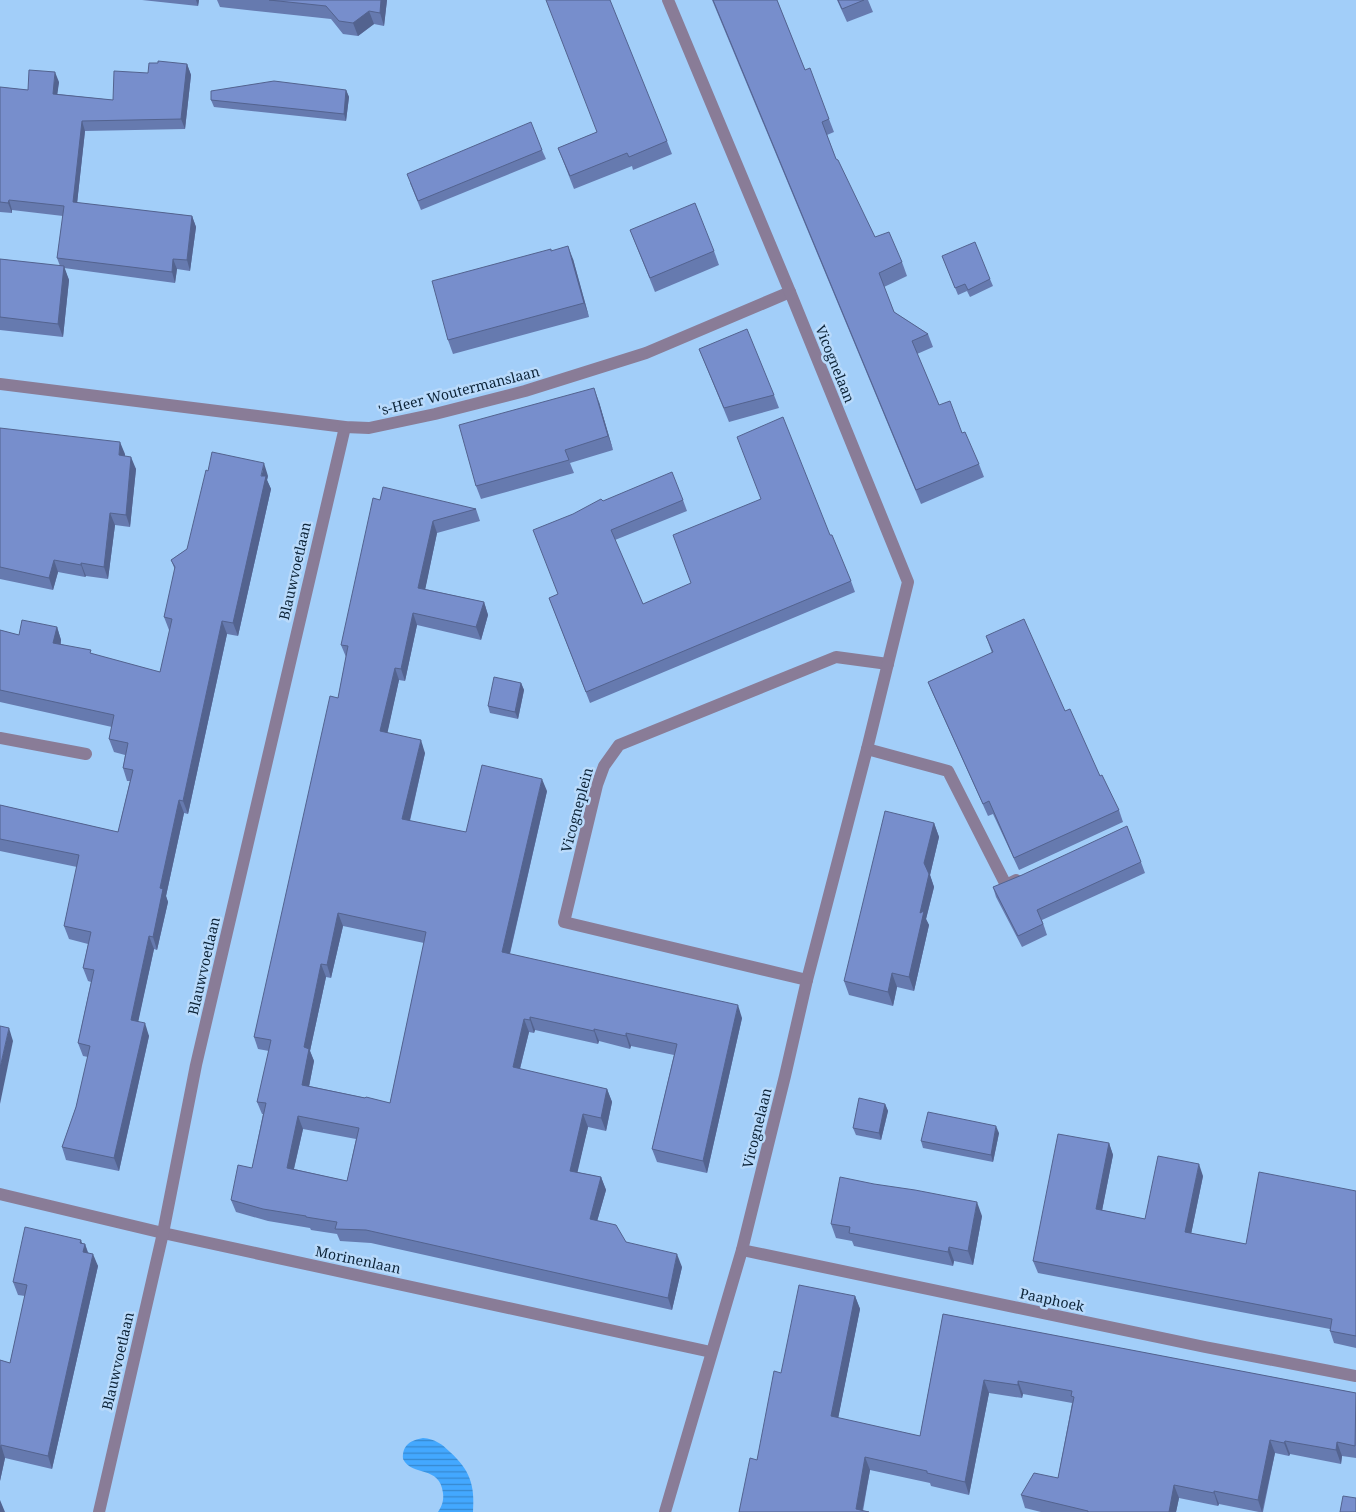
<svg xmlns="http://www.w3.org/2000/svg" width="1356" height="1512" viewBox="0 0 1356 1512" font-family="'Noto Serif',serif">
<style>
.water{fill:url(#water-rules)}
.lines{fill:none;stroke-linecap:round;stroke-linejoin:round}
.minor{stroke:#897c97;stroke-width:12}
.wall{fill:#667aaf;fill-rule:evenodd}
.shaded-wall{fill:#53638f}
.building{fill:#778ecc;stroke:#53638f;fill-rule:evenodd}
.labels{text-anchor:middle;stroke-width:5;stroke-linejoin:round;paint-order:stroke}
.street-label{font-size:14px;fill:#0c2337;stroke:#b9dafb}
</style>
<defs>
<pattern id="water-rules" width="6" height="5" patternUnits="userSpaceOnUse" patternTransform="scale(1.25)"><rect width="6" height="5" fill="#43a8ff"/><path d="M0 2.5h6" fill="none" stroke="#3688cf"/></pattern>
</defs>
<rect width="100%" height="100%" fill="#a2cef9"/>
<path class="water" d="M423,1438C435,1439 442,1444 450,1452C470,1470 475,1485 473,1512H438C442,1506 444,1500 443,1493C440,1465 412,1477 403,1459C402,1445 411,1440 423,1438Z"/>
<g class="lines">
<g class="minor">
<polyline points="0,384 345,427 369,428 435,414 525,391 646,353 790,292"/>
<polyline points="0,738 86,754"/>
<polyline points="867,749 948,771 1006,885 1016,880"/>
<polyline points="807,980 564,922 597,785 604,766 619,745 836,657 888,664"/>
<polyline points="0,1194 163,1233 711,1352"/>
<polyline points="742,1250 1205,1347 1356,1376"/>
<polyline points="99,1512 163,1233 196,1065 345,427"/>
<polyline points="665,1512 742,1250 785,1076 807,980 867,749 908,582 790,292 668,0"/>
</g>
</g>
<g class="wall">
<polygon points="142,0 199,0 198,6"/>
<polygon points="217,0 387,0 384,26 374,24 358,36 343,34 331,19 220,7"/>
<polygon points="712,0 777,0 805,70 829,119 834,132 827,135 836,159 875,237 902,262 907,276 884,287 894,312 928,334 933,347 917,354 939,405 962,433 979,464 984,477 921,504"/>
<polygon points="837,0 868,0 873,12 847,22"/>
<polygon points="187,64 191,75 185,129 85,131 77,203 192,216 196,227 190,271 177,269 175,283 64,268 69,280 63,337 0,330 0,259 60,266 57,258 63,216 12,210 12,213 0,212 0,87 28,90 59,82 57,94 113,100 148,73"/>
<polygon points="346,90 349,97 346,121 214,107 211,100"/>
<polygon points="597,132 667,141 672,154 633,170 632,166 574,189 558,148"/>
<polygon points="542,150 546,159 421,210 410,183"/>
<polygon points="630,230 714,251 719,265 655,292"/>
<polygon points="551,251 573,259 589,317 453,354 448,340"/>
<polygon points="942,256 990,279 993,286 970,297 967,291 958,295"/>
<polygon points="699,349 774,395 779,408 729,422"/>
<polygon points="599,402 613,450 570,463 574,473 481,499 476,486"/>
<polygon points="0,428 125,454 125,456 136,469 130,527 115,525 108,579 86,576 85,577 58,572 53,590 0,579"/>
<polygon points="268,476 267,480 271,489 238,636 227,634 188,814 184,813 166,896 168,902 157,950 154,949 138,1021 149,1036 119,1171 66,1160 62,1147 76,1107 88,1057 83,1056 78,1043 91,982 88,981 83,968 88,944 69,939 64,926 77,867 0,851 0,805 118,832 130,781 127,781 123,768 125,755 114,752 109,739 112,727 0,702 0,630 19,635 57,627 61,640 61,644 92,654 160,672 170,630 169,630 164,617 175,570 171,560 187,549"/>
<path d="M380,500L476,509L480,521L437,533L425,589L484,602L488,615L481,640L417,625L405,681L399,680L387,733L425,753L410,821L466,832L547,791L510,954L742,1018L707,1173L657,1162L652,1149L674,1055L631,1046L630,1049L599,1041L598,1044L535,1030L534,1033L529,1032L520,1069L607,1089L612,1102L606,1131L588,1127L577,1172L601,1177L606,1190L597,1221L626,1242L682,1267L672,1310L371,1243L340,1241L337,1234L311,1230L310,1228L268,1221L236,1212L231,1200L252,1168L263,1114H262L257,1102L269,1051L258,1049L254,1037L338,698L346,657L341,645ZM343,926L424,943L390,1103L309,1086L314,1061L310,1051L326,977L331,978ZM303,1129L356,1139L347,1181L294,1169Z"/>
<polygon points="683,500 687,511 615,540 643,604 830,535 851,581 855,592 590,703 549,598 558,595 603,501"/>
<polygon points="986,636 1065,711 1100,776 1119,810 1123,822 1019,870 993,814 988,816 933,694 928,682 992,653"/>
<polygon points="521,683 524,690 518,719 490,713 488,706"/>
<polygon points="934,823 939,837 930,875 934,887 926,919 929,925 914,991 897,987 893,1006 849,995 844,981"/>
<polygon points="1141,862 1145,873 1042,920 1047,935 1022,947 996,897 993,887 1022,875"/>
<polygon points="885,1104 888,1111 881,1140 856,1135 853,1128"/>
<polygon points="999,1133 993,1162 923,1148 921,1141"/>
<polygon points="1109,1143 1113,1155 1102,1210 1145,1219 1203,1176 1191,1234 1246,1244 1356,1191 1356,1348 1334,1343 1330,1331 1330,1329 1038,1273 1033,1261"/>
<polygon points="982,1216 973,1265 954,1261 953,1266 854,1246 852,1241 836,1238 831,1224"/>
<polygon points="82,1244 85,1244 88,1252 98,1266 52,1469 5,1458 0,1481 0,1360 10,1363 25,1296 18,1295 13,1282"/>
<polygon points="855,1296 860,1309 838,1418 920,1436 943,1314 1356,1393 1356,1458 1342,1456 1341,1464 1290,1454 1289,1456 1275,1453 1263,1512 1259,1512 1219,1504 1218,1506 1179,1498 1176,1512 1041,1512 1025,1508 1021,1495 1058,1478 1072,1403 1023,1394 1022,1398 989,1393 969,1495 931,1486 930,1483 870,1470 863,1511 739,1512 757,1460 781,1373"/>
</g>
<g class="shaded-wall">
<polygon points="196,0 199,0 198,6"/>
<polygon points="381,0 387,0 384,26 380,13"/>
<polygon points="369,11 374,24 358,36 353,23"/>
<polygon points="187,64 191,75 185,129 181,119"/>
<polygon points="55,72 59,82 56,104 53,94"/>
<polygon points="346,90 349,97 346,121 344,114"/>
<polygon points="82,121 85,131 76,213 73,202"/>
<polygon points="9,200 12,210 12,213 8,203"/>
<polygon points="192,216 196,227 190,271 187,260"/>
<polygon points="568,246 573,259 589,317 584,303"/>
<polygon points="173,259 177,269 175,283 172,272"/>
<polygon points="64,266 69,280 63,337 58,324"/>
<polygon points="594,388 599,402 613,450 608,436"/>
<polygon points="120,442 125,454 124,468 119,455"/>
<polygon points="131,457 136,469 130,527 126,515"/>
<polygon points="264,463 268,476 267,480 271,489 238,636 233,623"/>
<polygon points="110,513 115,525 108,579 104,567"/>
<polygon points="433,521 437,533 423,600 418,588"/>
<polygon points="54,560 58,572 53,590 49,578"/>
<polygon points="81,563 86,576 85,577 81,565"/>
<polygon points="484,602 488,615 481,640 476,627"/>
<polygon points="413,613 417,625 405,681 401,669"/>
<polygon points="222,621 227,634 188,814 183,801"/>
<polygon points="57,627 61,640 58,655 53,643"/>
<polygon points="395,668 399,680 385,744 380,731"/>
<polygon points="521,683 524,690 518,719 515,712"/>
<polygon points="421,740 425,753 407,832 402,819"/>
<polygon points="542,779 547,791 507,965 502,952"/>
<polygon points="179,800 184,813 166,896 168,902 157,950 153,937 160,888"/>
<polygon points="934,823 939,837 930,875 934,887 926,919 929,925 914,991 909,977 920,913 924,863"/>
<polygon points="338,913 343,926 331,978 327,965"/>
<polygon points="149,936 154,949 136,1032 131,1020"/>
<polygon points="321,964 326,977 310,1051 314,1061 307,1097 302,1085 304,1047"/>
<polygon points="892,973 897,987 893,1006 888,992"/>
<polygon points="738,1005 742,1018 707,1173 703,1161"/>
<polygon points="530,1017 535,1030 534,1033 530,1020"/>
<polygon points="524,1019 529,1032 517,1080 513,1067"/>
<polygon points="145,1023 149,1036 119,1171 114,1158"/>
<polygon points="9,1028 13,1041 0,1104 0,1068"/>
<polygon points="594,1029 599,1041 598,1044 594,1031"/>
<polygon points="626,1033 631,1046 630,1049 626,1036"/>
<polygon points="607,1089 612,1102 606,1131 601,1118"/>
<polygon points="885,1104 888,1111 881,1140 879,1133"/>
<polygon points="583,1114 588,1127 575,1183 570,1171"/>
<polygon points="298,1116 303,1129 291,1181 287,1168"/>
<polygon points="996,1126 999,1133 993,1162 991,1155"/>
<polygon points="1109,1143 1113,1155 1100,1221 1096,1209"/>
<polygon points="1199,1164 1203,1176 1189,1244 1185,1232"/>
<polygon points="601,1177 606,1190 594,1232 590,1219"/>
<polygon points="977,1202 982,1216 973,1265 968,1251"/>
<polygon points="81,1240 84,1249 85,1244 89,1257 88,1264 80,1243"/>
<polygon points="949,1247 954,1261 953,1266 948,1252"/>
<polygon points="93,1254 98,1266 52,1469 48,1456"/>
<polygon points="677,1254 682,1267 672,1310 668,1298"/>
<polygon points="855,1296 860,1309 836,1429 831,1416"/>
<polygon points="984,1380 989,1393 969,1495 965,1482"/>
<polygon points="1018,1381 1023,1394 1022,1398 1018,1385"/>
<polygon points="1270,1440 1275,1453 1262,1512 1258,1500"/>
<polygon points="1285,1441 1290,1454 1289,1456 1284,1443"/>
<polygon points="1337,1442 1342,1456 1341,1464 1336,1450"/>
<polygon points="1,1445 5,1458 0,1481 0,1449"/>
<polygon points="865,1457 870,1470 862,1512 856,1509"/>
<polygon points="1174,1485 1179,1498 1176,1512 1169,1512"/>
<polygon points="1214,1491 1219,1504 1218,1506 1214,1493"/>
<polygon points="0,1500 5,1512 0,1512"/>
</g>
<g class="building">
<polygon points="269,0 381,0 380,13 369,11 353,23 339,21 326,6"/>
<polygon points="546,0 610,0 667,141 629,157 627,153 570,176 558,148 597,132"/>
<polygon points="713,0 777,0 805,70 810,68 829,119 822,122 836,159 838,160 875,237 889,232 902,262 879,273 894,312 928,334 912,341 939,405 950,401 962,433 965,432 979,464 916,490"/>
<polygon points="838,0 864,0 842,9"/>
<polygon points="158,61 187,64 181,119 82,121 73,202 192,216 187,260 173,259 172,272 57,258 64,206 9,200 8,203 0,202 0,87 28,90 29,70 55,72 53,94 113,100 114,71 148,73 149,63 158,63"/>
<polygon points="274,81 346,90 344,114 211,100 211,91"/>
<polygon points="531,122 542,150 418,201 407,174"/>
<polygon points="695,203 714,251 650,278 630,230"/>
<polygon points="975,242 990,279 968,290 965,284 955,288 942,256"/>
<polygon points="568,246 584,303 448,340 432,281 551,249 551,251"/>
<polygon points="0,259 64,266 58,324 0,317"/>
<polygon points="747,329 774,395 724,408 699,349"/>
<polygon points="594,388 608,436 565,450 569,460 476,486 459,425"/>
<polygon points="783,417 830,535 832,535 851,581 586,692 549,598 558,594 533,530 573,514 601,499 603,501 672,472 683,500 611,530 643,604 691,583 673,535 761,499 737,437"/>
<polygon points="0,428 120,442 119,455 131,457 126,515 110,513 104,567 81,563 81,565 54,560 49,578 0,567"/>
<polygon points="212,452 264,463 261,476 266,476 233,623 222,621 183,801 179,800 160,888 163,889 153,937 149,936 131,1020 145,1023 114,1158 62,1147 76,1107 90,1046 78,1043 94,970 83,968 91,932 64,926 79,855 0,839 0,805 118,832 133,770 123,768 128,743 109,739 114,715 0,690 0,630 19,635 22,620 57,627 53,643 91,650 90,653 160,672 172,619 164,617 175,567 171,560 187,549 206,470 208,471"/>
<path d="M383,487L476,509L433,521L418,588L484,602L476,627L413,613L401,669L395,668L380,731L421,740L402,819L466,832L482,765L542,779L502,952L738,1005L703,1161L652,1149L677,1044L626,1033V1036L594,1029V1031L530,1017V1020L524,1019L513,1067L607,1089L601,1118L583,1114L570,1171L601,1177L590,1219L616,1225L626,1242L677,1254L668,1298L366,1230L335,1229L337,1222L306,1217V1216L263,1209L231,1200L238,1165L252,1168L266,1103L257,1102L271,1040L254,1037L330,696L338,698L348,646L341,645L373,498L380,500ZM338,913L426,932L390,1103L366,1097L365,1098L302,1085L309,1049L304,1047L321,964L327,965ZM298,1116L359,1128L347,1181L287,1168Z"/>
<polygon points="1024,619 1065,711 1070,709 1100,776 1102,775 1119,810 1014,858 989,801 983,804 928,682 993,652 986,636"/>
<polygon points="494,677 521,683 515,712 488,706"/>
<polygon points="885,811 934,823 924,863 929,874 920,913 924,911 909,977 892,973 888,992 844,981"/>
<polygon points="1127,826 1141,862 1037,910 1043,924 1018,936 993,887 1022,875"/>
<polygon points="0,1026 9,1028 0,1068"/>
<polygon points="859,1098 885,1104 879,1133 853,1128"/>
<polygon points="928,1112 996,1126 991,1155 921,1141"/>
<polygon points="1058,1134 1109,1143 1096,1209 1145,1219 1158,1156 1199,1164 1185,1232 1246,1244 1259,1172 1356,1191 1356,1336 1330,1331 1332,1319 1033,1261"/>
<polygon points="840,1177 874,1184 915,1190 977,1202 968,1251 949,1247 948,1252 849,1233 850,1227 831,1224"/>
<polygon points="25,1227 81,1240 80,1243 85,1244 83,1252 93,1254 48,1456 1,1445 0,1449 0,1360 10,1363 27,1285 13,1282"/>
<polygon points="799,1285 855,1296 831,1416 920,1436 943,1314 1356,1393 1355,1446 1337,1442 1336,1450 1285,1441 1284,1443 1270,1440 1258,1500 1214,1491 1214,1493 1174,1485 1169,1512 1088,1512 1088,1511 1021,1495 1034,1473 1058,1478 1074,1397 1071,1396 1072,1391 1018,1381 1018,1385 984,1380 965,1482 927,1473 927,1471 865,1457 856,1509 869,1512 739,1512 750,1458 757,1460 774,1371 781,1373"/>
<polygon points="1343,1496 1356,1498 1356,1512 1340,1512"/>
</g>
<g class="labels">
<g class="street-label">
<text transform="translate(835 364) rotate(68)" y="5">Vicognelaan</text>
<text transform="translate(459 391) rotate(-14)" y="5">'s-Heer Woutermanslaan</text>
<text transform="translate(295 571) rotate(-77)" y="5">Blauwvoetlaan</text>
<text transform="translate(577 810) rotate(-75)" y="5">Vicogneplein</text>
<text transform="translate(204 966) rotate(-77)" y="5">Blauwvoetlaan</text>
<text transform="translate(757 1128) rotate(-76)" y="5">Vicognelaan</text>
<text transform="translate(358 1260) rotate(12)" y="5">Morinenlaan</text>
<text transform="translate(1052 1300) rotate(12)" y="5">Paaphoek</text>
<text transform="translate(118 1361) rotate(-77)" y="5">Blauwvoetlaan</text>
</g>
</g>
</svg>
